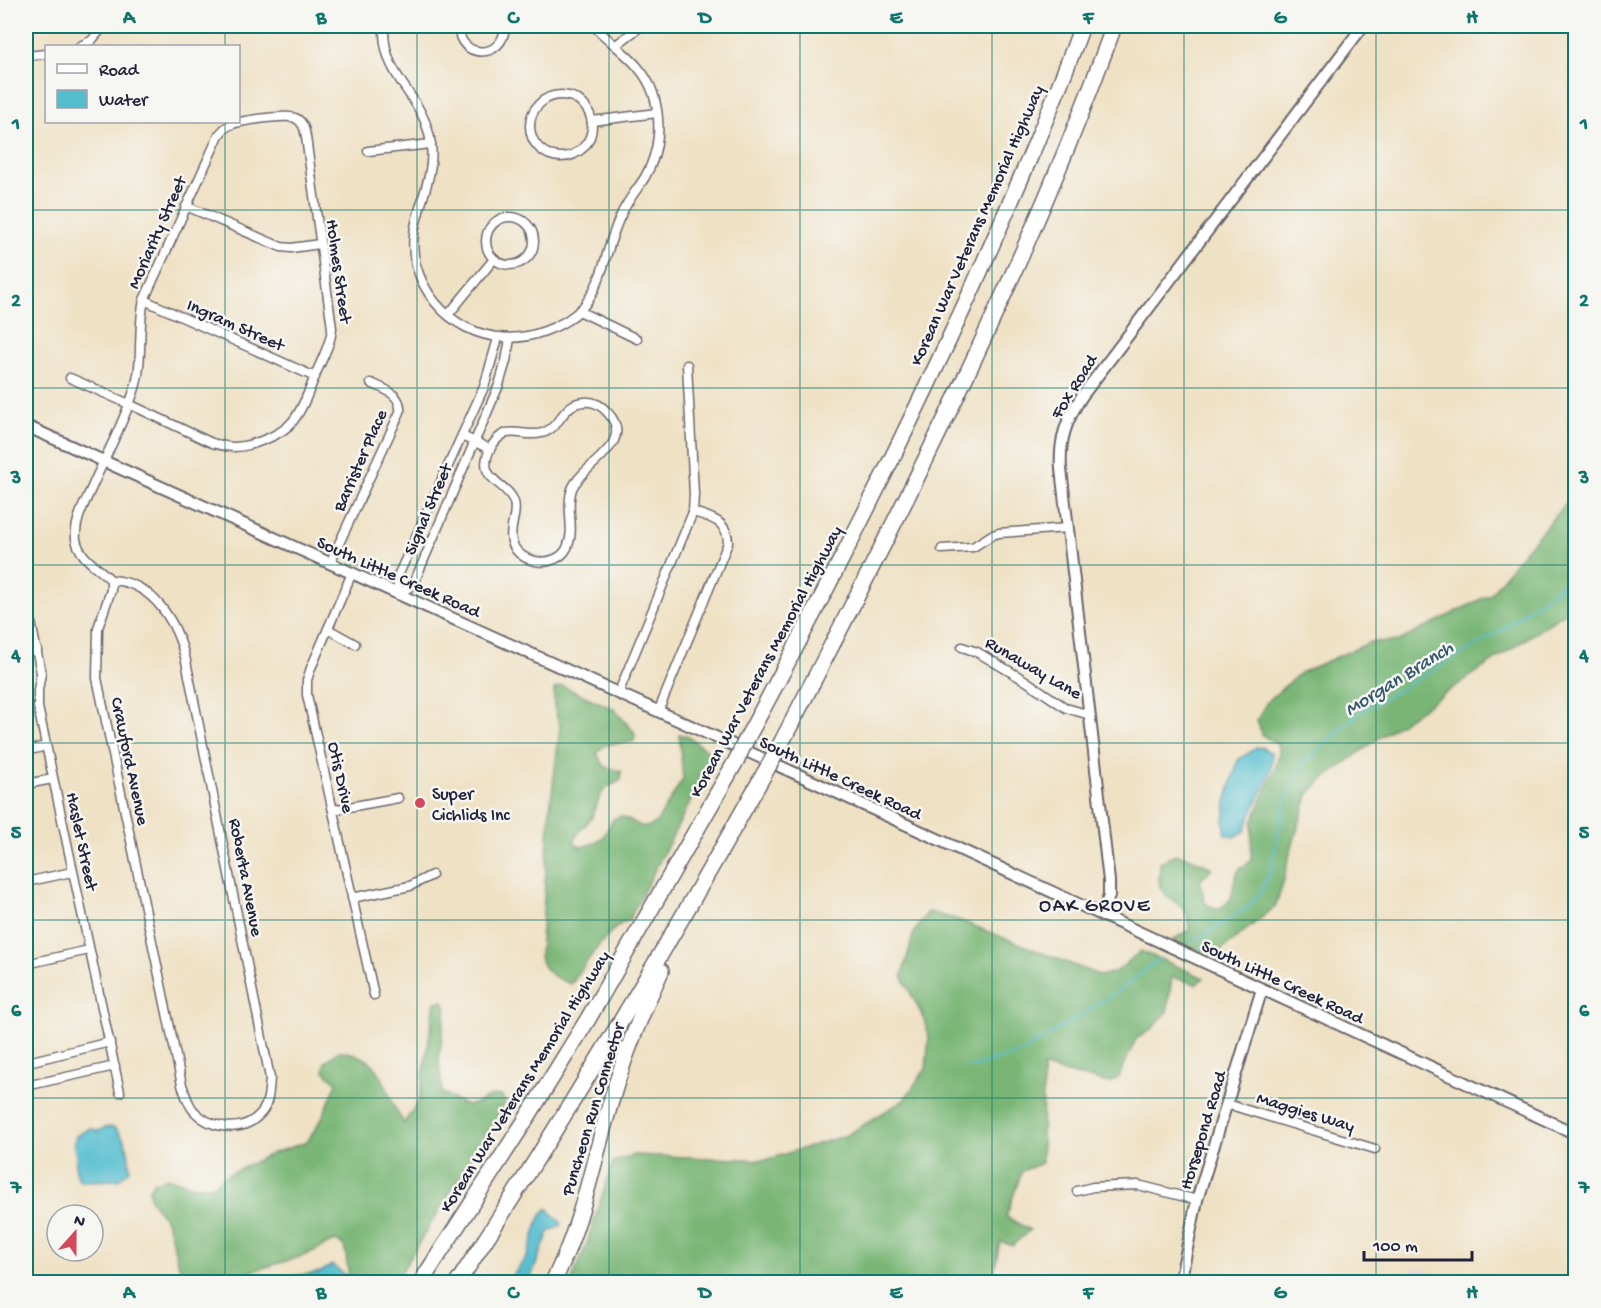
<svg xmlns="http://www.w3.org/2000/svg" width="1601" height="1308" viewBox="0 0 1601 1308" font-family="'Gochi Hand',sans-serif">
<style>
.built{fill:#eed0e7}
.forest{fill:#79b676;stroke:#4e6c58;stroke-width:1.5}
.water{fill:#54becf;stroke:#3b7085;stroke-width:1.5}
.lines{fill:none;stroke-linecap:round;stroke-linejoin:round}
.stream{stroke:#54becf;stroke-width:2}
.minor-casing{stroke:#6a656b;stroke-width:11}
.tertiary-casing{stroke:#6a656b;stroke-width:14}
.motorway-casing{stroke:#6a656b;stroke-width:18}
.minor{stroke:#fff;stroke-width:8}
.tertiary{stroke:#fff;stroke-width:10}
.motorway{stroke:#fff;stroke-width:15}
.motorway-bridge-casing{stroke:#6a656b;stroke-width:18;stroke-linecap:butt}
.motorway-bridge{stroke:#fff;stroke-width:15}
.grid{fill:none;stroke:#0f766e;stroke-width:1.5;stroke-opacity:0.55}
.poi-dot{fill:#d1495b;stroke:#f6f6f2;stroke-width:2}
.labels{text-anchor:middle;stroke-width:5;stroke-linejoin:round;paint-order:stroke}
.street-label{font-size:18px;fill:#22223b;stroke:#f6f6f2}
.poi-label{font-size:18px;fill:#22223b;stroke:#f6f6f2;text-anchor:start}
.water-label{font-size:20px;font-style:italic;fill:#34596f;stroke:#f6f6f2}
.neighbourhood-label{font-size:20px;letter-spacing:1.5px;fill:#22223b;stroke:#f6f6f2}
.neatline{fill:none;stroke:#0f766e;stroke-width:2}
.grid-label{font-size:20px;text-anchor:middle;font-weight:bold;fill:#0f766e}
</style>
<rect width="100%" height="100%" fill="#f6f6f2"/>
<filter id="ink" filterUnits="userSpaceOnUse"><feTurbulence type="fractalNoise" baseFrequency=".0167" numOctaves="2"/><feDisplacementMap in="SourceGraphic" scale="12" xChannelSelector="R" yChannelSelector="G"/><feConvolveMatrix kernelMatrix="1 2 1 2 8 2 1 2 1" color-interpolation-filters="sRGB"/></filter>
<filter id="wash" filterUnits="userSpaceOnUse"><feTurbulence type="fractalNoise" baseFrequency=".008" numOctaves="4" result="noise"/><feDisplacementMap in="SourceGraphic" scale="24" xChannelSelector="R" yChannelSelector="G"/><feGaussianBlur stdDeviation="1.35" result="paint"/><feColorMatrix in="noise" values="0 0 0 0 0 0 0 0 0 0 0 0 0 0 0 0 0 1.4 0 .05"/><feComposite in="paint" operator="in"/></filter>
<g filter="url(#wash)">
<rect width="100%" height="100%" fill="#efe1c4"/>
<polygon class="built" points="1411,1268 1475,1282 1411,1282"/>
<g class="forest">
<path d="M1575,493V606L1383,735L1320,782L1308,795L1288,860L1283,884L1275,907L1217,953L1198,952L1173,940L1189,930C1190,896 1168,908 1160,886C1158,880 1160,870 1160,863L1175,854L1191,858L1212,868L1200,881L1205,903L1216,910C1241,899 1227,889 1239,870C1242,867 1247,864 1251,861L1252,823L1276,767L1279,753L1277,744L1262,735L1257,720L1267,702L1300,673L1371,642L1399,641L1491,594L1514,563Z"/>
<path d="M562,686L614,709L635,733L634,741C619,747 605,738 597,754L605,767L621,771V780L606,788L601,794L592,817L576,836L574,843L581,847C602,842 604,838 613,819L621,816L643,827L651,826L658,820L683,779L679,734L687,736L714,756L629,920C607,927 585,966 571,984C557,979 543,973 540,956L550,809L560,728L554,706V689Z"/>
<polygon points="928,912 956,919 1101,976 1117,971 1141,951 1204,978 1196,984 1172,977 1167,1012 1151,1030 1136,1039 1119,1077 1109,1083 1043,1067 1042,1163 1022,1171 1006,1217 1030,1230 1012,1246 1000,1241 995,1267 995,1282 571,1282 586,1246 613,1162 633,1155 765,1160 847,1135 904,1100 926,1068 929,1037 923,1017 902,976 914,932"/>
<path d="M443,1001L446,1009L439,1058L442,1092C449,1096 460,1105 469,1105C481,1104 488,1093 502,1096L505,1103L395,1282H351C346,1270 348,1257 343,1244L334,1241L303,1256L216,1282H198L185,1276L179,1266L167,1222L150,1199L149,1190L153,1182L169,1178L194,1186H211L225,1176L273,1153L307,1142L322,1118L337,1083L324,1071L325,1062L339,1051C390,1056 380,1091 404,1123L419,1101L435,1002Z"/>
</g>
<g class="water">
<path d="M1261,747L1272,753C1275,780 1251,805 1245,831L1235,837L1226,835L1224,821L1226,802L1238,760L1256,748Z"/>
<path d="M107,1127H114C128,1140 129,1153 130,1170L118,1180L84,1181L79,1180C74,1170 76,1166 76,1156C75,1147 72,1145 76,1136L90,1128L98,1131Z"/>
<path d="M546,1209H549C552,1217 560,1218 562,1225L549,1232L529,1282H508L528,1255L539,1219Z"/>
<polygon points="332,1265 345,1275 347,1282 260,1282 321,1272"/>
</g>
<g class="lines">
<g class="stream">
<polyline points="1193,942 1248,907 1261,892 1270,873 1284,808 1294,779 1304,762 1358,714 1497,633 1576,574"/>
<polyline points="970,1068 1022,1052 1114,994 1161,958"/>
</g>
</g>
</g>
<g filter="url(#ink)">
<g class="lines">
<defs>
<g id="minor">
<path d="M384,26C382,81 425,94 431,145C436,187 404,222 416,265C432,322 490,352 545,331C559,326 573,318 583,307C605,280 606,245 621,215C627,201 637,190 645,177C660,151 662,121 653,93C643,63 615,48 594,26"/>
<path d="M459,26C457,59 504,61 505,26"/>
<polyline points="616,45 641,26"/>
<polyline points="80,46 91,41 104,26"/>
<polyline points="26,56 46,54"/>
<circle cx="561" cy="126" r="31"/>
<polyline points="592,121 657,113"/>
<polyline points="368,151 431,144"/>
<polyline points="186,206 281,247 291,248 320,244"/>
<circle cx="510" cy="241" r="24"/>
<polyline points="144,300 315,377"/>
<polyline points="579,311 637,339"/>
<polyline points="448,315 494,259"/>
<polyline points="498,338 484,387 397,578 399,594 413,585 499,385 506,361 510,339"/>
<path d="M70,378L129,404L212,443C220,445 227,447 235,447C253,446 282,435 293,421C304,407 310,388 317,371C323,357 331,343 332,328L306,137C305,129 303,121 295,118C285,114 239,121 230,125C225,127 222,131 219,135L144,300C137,330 144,362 134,391C123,424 106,455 92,487C85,503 74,521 76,539C79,558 98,567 111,580V590L98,628L97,678L182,1085C185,1093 188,1105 194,1111C211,1129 243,1134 261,1113C269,1104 269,1090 270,1078L186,661C177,623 154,582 111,580"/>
<path d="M462,436L490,449C475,481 508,482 514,502C518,515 508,528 512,542C519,565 556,569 567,548C576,529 565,508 572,489C582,464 637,444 608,413C602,406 594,401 584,402C562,403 561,428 542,433C521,439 506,420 490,449"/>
<polyline points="942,549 973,547 992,535 999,533 1068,528"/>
<path d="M330,563L400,412C402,394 384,389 371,383"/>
<polyline points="352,573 311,668 307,680 307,695 374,995"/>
<polyline points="26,597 41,673 38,690 38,707 120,1092"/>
<polyline points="328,629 355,644"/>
<polyline points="962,647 977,652 1026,681 1066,708 1090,715"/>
<polyline points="26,652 37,650"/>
<polyline points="618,694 693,512 694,494 687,365"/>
<path d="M658,712L728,543C728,521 710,517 693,512"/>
<polyline points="26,751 46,746"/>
<polyline points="26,784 53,779"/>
<polyline points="333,810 398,798"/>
<polyline points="26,882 72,872"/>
<polyline points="352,898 410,886 432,875"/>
<polyline points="26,964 89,950"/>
<polyline points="26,1059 32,1061 110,1042"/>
<polyline points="26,1086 115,1066"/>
<polyline points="1227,1104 1375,1149"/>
<polyline points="1077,1191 1093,1187 1138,1185 1197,1200"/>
</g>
<g id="tertiary">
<polyline points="26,426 775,764 1576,1134"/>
<path d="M1102,916L1109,896V881L1061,469C1059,440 1066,420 1082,396L1363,26"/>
<polyline points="1180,1282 1197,1200 1262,989"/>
</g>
<g id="motorway">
<path d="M747,738C828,589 904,439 974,285C1012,199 1050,114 1082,26"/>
<path d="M776,753C899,516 1023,277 1114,26"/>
<polyline points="421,1282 525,1121 588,1019 736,761"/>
<path d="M458,1282C566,1117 667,947 764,774"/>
<path d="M553,1282C581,1227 592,1167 609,1108C622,1061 640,1016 661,971"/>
</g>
</defs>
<use href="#minor" class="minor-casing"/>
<use href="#tertiary" class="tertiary-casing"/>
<use href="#motorway" class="motorway-casing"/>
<use href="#minor" class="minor"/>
<use href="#tertiary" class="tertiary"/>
<use href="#motorway" class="motorway"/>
<defs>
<g id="motorway-bridge">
<polyline points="736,761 747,738"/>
<polyline points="764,774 776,753"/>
</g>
</defs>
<use href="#motorway-bridge" class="motorway-bridge-casing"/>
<use href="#motorway-bridge" class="motorway-bridge"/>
</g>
</g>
<path class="grid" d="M225,26V46M417,26V1282M609,26V1282M800,26V1282M992,26V1282M1184,26V1282M1376,26V1282M225,122V1282M26,210H1576M26,388H1576M26,565H1576M26,743H1576M26,920H1576M26,1098H1576"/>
<circle class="poi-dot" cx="420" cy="803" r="6"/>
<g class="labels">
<g class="street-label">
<text transform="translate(976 225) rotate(-66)" y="6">Korean War Veterans Memorial Highway</text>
<text transform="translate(156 232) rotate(-66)" y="6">Moriarity Street</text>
<text transform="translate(340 271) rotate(82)" y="6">Holmes Street</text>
<text transform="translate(236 324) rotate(24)" y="6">Ingram Street</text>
<text transform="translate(1073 386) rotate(-58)" y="6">Fox Road</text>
<text transform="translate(359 460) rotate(-66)" y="6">Barrister Place</text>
<text transform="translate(427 509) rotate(-67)" y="6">Signal Street</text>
<text transform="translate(399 576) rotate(24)" y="6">South Little Creek Road</text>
<text transform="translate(765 661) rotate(-62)" y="6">Korean War Veterans Memorial Highway</text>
<text transform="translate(1034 667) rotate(30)" y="6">Runaway Lane</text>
<text transform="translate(131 761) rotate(78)" y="6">Crawford Avenue</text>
<text transform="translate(342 777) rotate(78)" y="6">Otis Drive</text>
<text transform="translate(841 777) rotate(25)" y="6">South Little Creek Road</text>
<text transform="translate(83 841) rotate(78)" y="6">Haslet Street</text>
<text transform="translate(247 877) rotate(79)" y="6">Roberta Avenue</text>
<text transform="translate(1283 981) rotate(25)" y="6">South Little Creek Road</text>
<text transform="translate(524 1081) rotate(-58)" y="6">Korean War Veterans Memorial Highway</text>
<text transform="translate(592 1109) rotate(-73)" y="6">Puncheon Run Connector</text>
<text transform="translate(1306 1111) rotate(17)" y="6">Maggies Way</text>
<text transform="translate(1202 1130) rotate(-73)" y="6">Horsepond Road</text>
</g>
<g class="poi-label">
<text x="432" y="799">Super<tspan x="432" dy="21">Cichlids Inc</tspan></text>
</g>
<g class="water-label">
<text transform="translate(1398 677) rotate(-32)" y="7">Morgan Branch</text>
</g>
<g class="neighbourhood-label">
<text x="1095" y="911">OAK GROVE</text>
</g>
</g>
<rect width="1601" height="1308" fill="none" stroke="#f6f6f2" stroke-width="66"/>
<rect x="45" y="45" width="195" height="78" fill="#f6f6f2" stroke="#a1a1a9" stroke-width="1.5"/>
<rect x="57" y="64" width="30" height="9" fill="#ffffff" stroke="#a1a1a9" stroke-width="1.5"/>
<text x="99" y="75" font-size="18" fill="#22223b">Road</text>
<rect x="57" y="90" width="30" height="18" fill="#54becf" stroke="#a1a1a9" stroke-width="1.5"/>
<text x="99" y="105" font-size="18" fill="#22223b">Water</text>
<g transform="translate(75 1233) rotate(21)"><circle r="28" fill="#f6f6f2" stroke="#a1a1a9" stroke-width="1.5"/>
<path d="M0-4.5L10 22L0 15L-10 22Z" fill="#d1495b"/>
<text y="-9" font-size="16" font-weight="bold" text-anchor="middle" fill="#22223b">N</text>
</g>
<path d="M1364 1251v9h108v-9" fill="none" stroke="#22223b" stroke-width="3"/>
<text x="1373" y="1251" font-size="18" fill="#22223b" stroke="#f6f6f2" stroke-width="4.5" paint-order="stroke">100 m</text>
<rect x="33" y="33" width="1535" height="1242" class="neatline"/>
<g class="grid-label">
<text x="129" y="23">A</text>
<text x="321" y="23">B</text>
<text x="513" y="23">C</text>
<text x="705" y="23">D</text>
<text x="896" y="23">E</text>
<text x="1088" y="23">F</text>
<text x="1280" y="23">G</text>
<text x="1472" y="23">H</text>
<text x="16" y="129">1</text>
<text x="1584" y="129">1</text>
<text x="16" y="306">2</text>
<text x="1584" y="306">2</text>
<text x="16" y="483">3</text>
<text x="1584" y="483">3</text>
<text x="16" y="661">4</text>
<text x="1584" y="661">4</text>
<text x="16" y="838">5</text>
<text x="1584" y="838">5</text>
<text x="16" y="1016">6</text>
<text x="1584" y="1016">6</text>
<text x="16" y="1193">7</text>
<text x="1584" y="1193">7</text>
<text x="129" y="1298">A</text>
<text x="321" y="1298">B</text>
<text x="513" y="1298">C</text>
<text x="705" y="1298">D</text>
<text x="896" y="1298">E</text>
<text x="1088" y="1298">F</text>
<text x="1280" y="1298">G</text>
<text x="1472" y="1298">H</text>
</g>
</svg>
